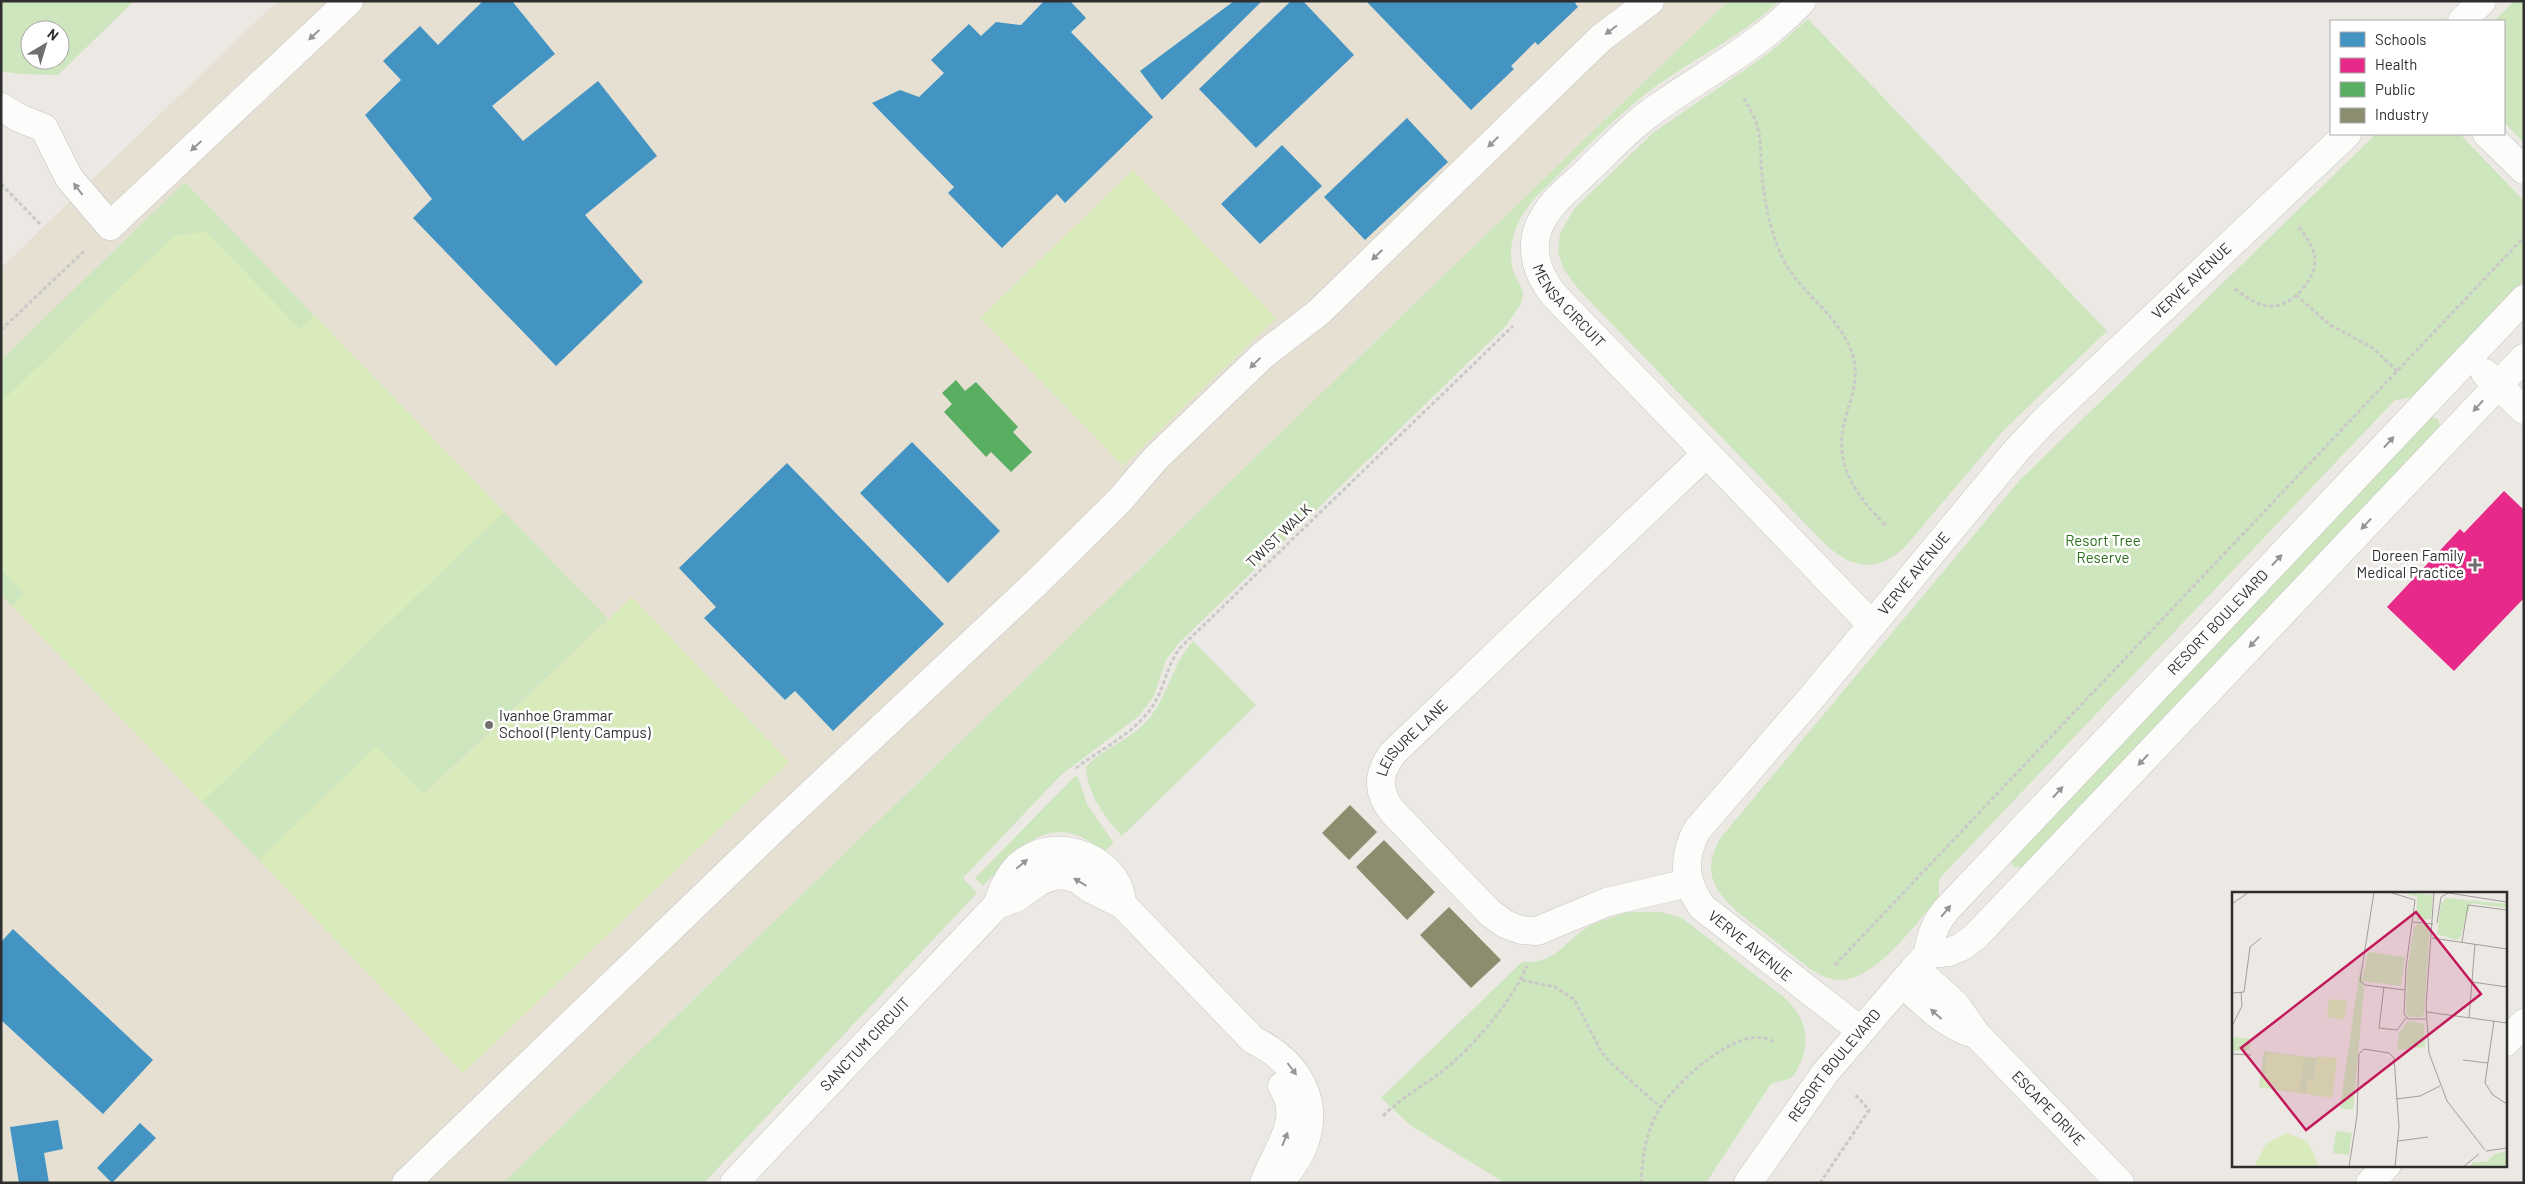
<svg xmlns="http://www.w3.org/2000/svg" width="2525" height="1184" viewBox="0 0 2525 1184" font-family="Barlow,sans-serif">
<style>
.education{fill:#e6e0d3}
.green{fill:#cee6be;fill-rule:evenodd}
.pitch{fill:#d9eabb}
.schools{fill:#4393c3}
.health{fill:#e7298a}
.public{fill:#5aae61}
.industry{fill:#8c8c6e}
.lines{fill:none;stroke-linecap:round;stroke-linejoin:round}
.minor-casing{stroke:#c5c4c5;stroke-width:29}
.path{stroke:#c9c9c8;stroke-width:3;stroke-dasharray:4 2.5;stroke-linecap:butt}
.minor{stroke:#fcfcfb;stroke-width:28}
.oneway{fill:#959594}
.poi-dot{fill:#706f6e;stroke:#fff;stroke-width:2}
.labels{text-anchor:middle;stroke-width:5;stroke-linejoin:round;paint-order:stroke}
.street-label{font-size:15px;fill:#2e2e2e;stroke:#fff}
.park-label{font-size:15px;fill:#2c6e1b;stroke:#fff}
.poi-label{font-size:15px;fill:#2e2e2e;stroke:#fff;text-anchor:end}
.inset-road{fill:none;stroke:#a09e9b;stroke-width:1}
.view{fill:#c2185b;fill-opacity:0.15;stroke:#c2185b;stroke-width:2.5}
.inset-edge{fill:none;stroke:#2e2e2e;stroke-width:2.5}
</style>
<rect width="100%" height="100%" fill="#ece8e4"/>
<polygon class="education" points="277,1 1728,1 503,1183 1,1183 1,268"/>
<g class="green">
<path d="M1,1H134L58,75L19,74L1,71ZM30,30H60V60H30Z"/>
<path d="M1728,1H1779C1740,38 1690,60 1648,92C1608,123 1573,161 1537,196C1518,217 1506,242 1513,270C1515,277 1523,288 1523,295C1522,306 1512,315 1507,325L1180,642L1166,660L1154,696L1139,716L1061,775L963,878L977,893L704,1183H503Z"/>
<polygon points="2514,1 2524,1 2524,143 2504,122 2504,21 2494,21"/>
<path d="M1808,19L2107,331L2004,430L1904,548C1876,573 1851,569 1824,543L1580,291L1564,270L1558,252L1560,233L1575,208L1653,133L1769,53Z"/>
<path d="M2376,134H2460L2524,201V280L2413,397L2395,400L1939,879V897C1917,922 1875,982 1838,980C1827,979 1819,974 1810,969C1793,955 1775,941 1758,928C1725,902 1694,880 1722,836L2019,481Z"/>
<polygon points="185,182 608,619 423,795 376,747 259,860 1,595 1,360"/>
<polygon points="2430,416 2438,419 2441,428 2025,866 2020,868 2013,866 2011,859"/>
<path d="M1193,641L1256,705L1122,836C1105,818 1087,793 1086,767C1100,750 1129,740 1145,723C1168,699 1171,665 1193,641Z"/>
<path d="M1075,776L1078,777L1087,804L1114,843L1104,852C1050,807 1022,847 983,886L975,878Z"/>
<path d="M1629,912H1661L1682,918L1786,999C1805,1017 1811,1040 1800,1064C1797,1068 1796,1074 1792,1077C1786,1082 1777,1080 1770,1085L1706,1183H1505L1410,1125L1381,1098L1522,962C1557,964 1563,942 1588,927C1601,920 1615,916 1629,912Z"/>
</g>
<g class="pitch">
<polygon points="1133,170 1276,318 1123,466 980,318"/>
<polygon points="206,232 300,329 314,315 504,512 202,802 12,606 24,593 1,569 1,402 175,235"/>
<polygon points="632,597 789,762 463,1073 259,860 376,746 424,795"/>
</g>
<g class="schools">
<polygon points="483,1 512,1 555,54 492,106 523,141 598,81 657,156 585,215 643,282 556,366 413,218 432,199 365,115 401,80 383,61 420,26 438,45"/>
<polygon points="1044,1 1070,1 1086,18 1071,32 1153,117 1065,203 1057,194 1002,248 948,193 954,187 872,103 900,90 919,97 944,73 931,60 969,24 981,36 996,22 1021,25"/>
<polygon points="1234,1 1262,1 1162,100 1140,71"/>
<polygon points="1291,1 1303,1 1354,55 1256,148 1199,89"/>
<polygon points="1366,1 1577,1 1575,3 1578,7 1538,45 1535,42 1511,66 1514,69 1471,110"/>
<polygon points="1407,118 1448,162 1365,240 1324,197"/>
<polygon points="1282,145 1322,186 1260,244 1221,204"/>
<polygon points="912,442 1000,531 948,583 860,493"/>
<polygon points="787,463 944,624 833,731 795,691 785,700 704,618 716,607 679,568"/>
<polygon points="13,929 153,1060 103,1114 1,1020 1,942"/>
<polygon points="58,1120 63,1149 44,1153 49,1183 19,1183 10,1127"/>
<polygon points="140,1123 156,1138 112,1183 97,1168"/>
</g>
<polygon class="health" points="2504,491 2524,510 2524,598 2454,671 2387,607 2460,529 2464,533"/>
<polygon class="public" points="956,380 965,391 976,382 1018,427 1013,432 1032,452 1011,472 991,452 986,457 944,412 952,404 942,393"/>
<g class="industry">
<polygon points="1350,805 1377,832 1349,860 1322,833"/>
<polygon points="1384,840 1435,892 1407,920 1356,867"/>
<polygon points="1449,907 1501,960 1471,988 1420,935"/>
</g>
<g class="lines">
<defs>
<g id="minor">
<path id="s1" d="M1802,1C1762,44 1708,72 1661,105C1634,123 1611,148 1587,171C1573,185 1555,198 1545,215C1527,242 1535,272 1554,295L1872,625"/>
<polyline points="2462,21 2482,1"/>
<polyline points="1,107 19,118 44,128 69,178 110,226 349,1"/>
<polyline points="2487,134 2524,170"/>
<polyline points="2485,373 2524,410"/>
<path id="s2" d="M1688,883L1607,902L1537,931L1521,930L1505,924L1490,913L1392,811C1376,790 1378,773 1393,753L1706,454"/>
<path d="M997,905L1016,898L1040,881L1053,876L1065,875L1079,880L1091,889L1123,905L1253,1040C1317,1071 1328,1132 1278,1183"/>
<path id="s3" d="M1928,954C1930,936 1935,924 1946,910L2524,299"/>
<path id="s4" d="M1915,968L1956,1005L1977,1035L2120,1183"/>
<path d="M1902,983C1925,1003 1945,1026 1975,1034"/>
<path id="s5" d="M1860,1030L1702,907C1684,881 1682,858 1697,830L1812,697L2016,451L2044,421L2347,134"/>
<polyline points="2506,1042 2524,1023"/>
<polyline points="406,1183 780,823 1036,583 1120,500 1155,459 1262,356 1319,312 1601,38 1650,1"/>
<path id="s6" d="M734,1183L997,905C1001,894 1006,880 1014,871C1042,837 1099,848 1118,886C1121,892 1121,899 1123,905"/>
<path d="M1264,1183C1275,1151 1305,1120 1282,1086"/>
<path id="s7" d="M1748,1183L1825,1073L1915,968L1928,954L1949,952L1961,947L1975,937L2524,358"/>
<polyline points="2370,1183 2387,1165"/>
</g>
</defs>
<use href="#minor" class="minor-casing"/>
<g class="path">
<path d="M1744,98C1749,108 1756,118 1758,129C1762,144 1760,159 1762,174C1764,201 1770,230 1781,255C1799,294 1840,314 1853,356C1859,378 1852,395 1846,416C1832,463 1854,493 1886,526"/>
<polyline points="1,184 40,224"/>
<path d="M2235,289C2246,297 2260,308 2274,306C2294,304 2316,279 2315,259C2314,247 2306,237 2299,227"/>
<polyline points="2296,295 2330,325 2373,348 2397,371"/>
<polyline points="1,330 84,251"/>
<path d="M1076,768C1102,748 1136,733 1154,704C1165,686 1167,665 1180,648L1513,326"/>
<polyline points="1835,965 2524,237"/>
<polyline points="1522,980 1555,987 1574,999 1601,1051 1611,1063 1660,1107"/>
<path d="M1383,1116C1402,1097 1423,1086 1444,1070C1473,1047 1513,1000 1527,966"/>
<path d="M1641,1183C1642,1162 1645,1138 1654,1119C1667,1089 1742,1017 1775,1043"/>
<polyline points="1820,1183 1869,1110 1855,1094"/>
</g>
<use href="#minor" class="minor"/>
</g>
<defs><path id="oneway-solid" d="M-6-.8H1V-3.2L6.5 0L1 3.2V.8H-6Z" transform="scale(1.25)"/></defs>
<g class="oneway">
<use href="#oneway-solid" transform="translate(1611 30) rotate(143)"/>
<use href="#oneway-solid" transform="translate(314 35) rotate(137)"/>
<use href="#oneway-solid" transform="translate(1493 142) rotate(136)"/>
<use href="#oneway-solid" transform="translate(196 146) rotate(137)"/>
<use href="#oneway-solid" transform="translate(78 189) rotate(-128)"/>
<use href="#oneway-solid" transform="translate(1377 255) rotate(136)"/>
<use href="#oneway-solid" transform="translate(1255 363) rotate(136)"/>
<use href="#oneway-solid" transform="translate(2478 406) rotate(133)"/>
<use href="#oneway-solid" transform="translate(2389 442) rotate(-47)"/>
<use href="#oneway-solid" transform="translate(2366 524) rotate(133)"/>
<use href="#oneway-solid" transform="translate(2277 560) rotate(-47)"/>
<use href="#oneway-solid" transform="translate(2254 642) rotate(133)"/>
<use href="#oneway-solid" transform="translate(2143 760) rotate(133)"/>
<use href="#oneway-solid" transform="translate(2058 792) rotate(-47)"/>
<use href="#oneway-solid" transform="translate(1022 864) rotate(-40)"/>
<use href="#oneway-solid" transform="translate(1080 882) rotate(-149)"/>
<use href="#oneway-solid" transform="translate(1946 911) rotate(-50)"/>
<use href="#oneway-solid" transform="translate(1936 1014) rotate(-138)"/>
<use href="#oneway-solid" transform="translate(1292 1069) rotate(53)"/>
<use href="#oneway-solid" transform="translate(1285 1139) rotate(-68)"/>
</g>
<g class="poi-dot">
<path d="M2472.5 557.5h5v5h5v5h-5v5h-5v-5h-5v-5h5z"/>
<circle cx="489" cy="725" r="5"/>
</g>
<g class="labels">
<g class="street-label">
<text dy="5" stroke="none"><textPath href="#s5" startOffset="1022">VERVE AVENUE</textPath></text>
<text dy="5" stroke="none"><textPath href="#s1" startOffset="440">MENSA CIRCUIT</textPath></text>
<text transform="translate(1279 536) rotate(-44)" y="5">TWIST WALK</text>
<text dy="5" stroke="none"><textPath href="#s5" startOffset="618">VERVE AVENUE</textPath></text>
<text dy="5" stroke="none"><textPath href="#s3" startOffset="444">RESORT BOULEVARD</textPath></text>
<text dy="5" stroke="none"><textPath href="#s2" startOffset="439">LEISURE LANE</textPath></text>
<text transform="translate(1750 946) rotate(39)" y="5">VERVE AVENUE</text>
<text dy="5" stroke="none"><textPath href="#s6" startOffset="191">SANCTUM CIRCUIT</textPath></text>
<text dy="5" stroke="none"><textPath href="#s7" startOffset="146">RESORT BOULEVARD</textPath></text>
<text dy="5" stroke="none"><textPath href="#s4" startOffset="194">ESCAPE DRIVE</textPath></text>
</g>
<g class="park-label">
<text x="2103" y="546">Resort Tree<tspan x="2103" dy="17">Reserve</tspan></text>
</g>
<g class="poi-label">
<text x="2464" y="561">Doreen Family<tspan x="2464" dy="17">Medical Practice</tspan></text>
<text x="499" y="721" text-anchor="start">Ivanhoe Grammar<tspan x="499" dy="17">School (Plenty Campus)</tspan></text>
</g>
</g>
<g transform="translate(2232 892)">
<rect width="275" height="275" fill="#ece8e4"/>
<path d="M139,0L128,76L132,97L121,218L108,216ZM170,0L201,3L199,27L185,28V5ZM214,6L275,12V16L239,11L228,46L224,48L205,42L209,12ZM185,32L198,34L192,121L190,125H177L174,122L175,80L182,35ZM136,60L173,65L169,94L130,89ZM176,129L192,132L193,155L165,158L167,141ZM0,145L19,147L17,158L0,159ZM32,159L85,166L82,189L76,188L74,202L27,195ZM104,239L120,241L117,263L101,261ZM275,259V275H237L242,270H254L263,262Z" fill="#cee6be"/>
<path d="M97,107L115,109L112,128L95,125ZM36,161L72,165L67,201L30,194ZM86,164L105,166L100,206L74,202L76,188H82ZM55,241L74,249L81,259L86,275H22L34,252Z" fill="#d9eabb"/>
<path class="inset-road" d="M142,0L128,89L133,93L173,98M157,0L183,8L174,75L172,122L176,127H194M202,0L194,114L197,161L215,209L253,258M210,0L275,10M0,12L17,0M181,30L201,32M205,31L209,5L216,1M200,46L275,57M230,50L236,13L275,18M240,90L275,95M152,95L147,136L165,138L174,126M0,101L12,100L18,55L29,46M195,120L275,131M237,126L243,52M262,129L253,191L261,203L275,212M0,134L10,114L9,100M0,162L19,163M231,168L256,171M164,207L188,204L208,194M166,249L196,245M254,259L275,256M117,275L125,224L127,162L132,157L157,161L162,166L167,235L163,275M231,275L247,262"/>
<path class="view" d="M184,20L249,102L74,238L9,156Z"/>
<rect width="275" height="275" class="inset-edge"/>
</g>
<rect width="2525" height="1184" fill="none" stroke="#2e2e2e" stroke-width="5"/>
<rect x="2330" y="20" width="175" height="115" fill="#ffffff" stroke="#ababab"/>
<rect x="2340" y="32" width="25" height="15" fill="#4393c3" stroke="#ababab"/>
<text x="2375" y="45" font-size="15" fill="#2e2e2e">Schools</text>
<rect x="2340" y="58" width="25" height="15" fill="#e7298a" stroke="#ababab"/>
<text x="2375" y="70" font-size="15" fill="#2e2e2e">Health</text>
<rect x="2340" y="82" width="25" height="15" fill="#5aae61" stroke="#ababab"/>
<text x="2375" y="95" font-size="15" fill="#2e2e2e">Public</text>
<rect x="2340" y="108" width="25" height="15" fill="#8c8c6e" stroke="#ababab"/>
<text x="2375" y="120" font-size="15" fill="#2e2e2e">Industry</text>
<g transform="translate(45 45) rotate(38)"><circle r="24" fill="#ffffff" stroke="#ababab"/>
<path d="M0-4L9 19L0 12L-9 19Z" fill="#706f6e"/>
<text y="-8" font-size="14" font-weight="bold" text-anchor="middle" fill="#2e2e2e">N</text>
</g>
</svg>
